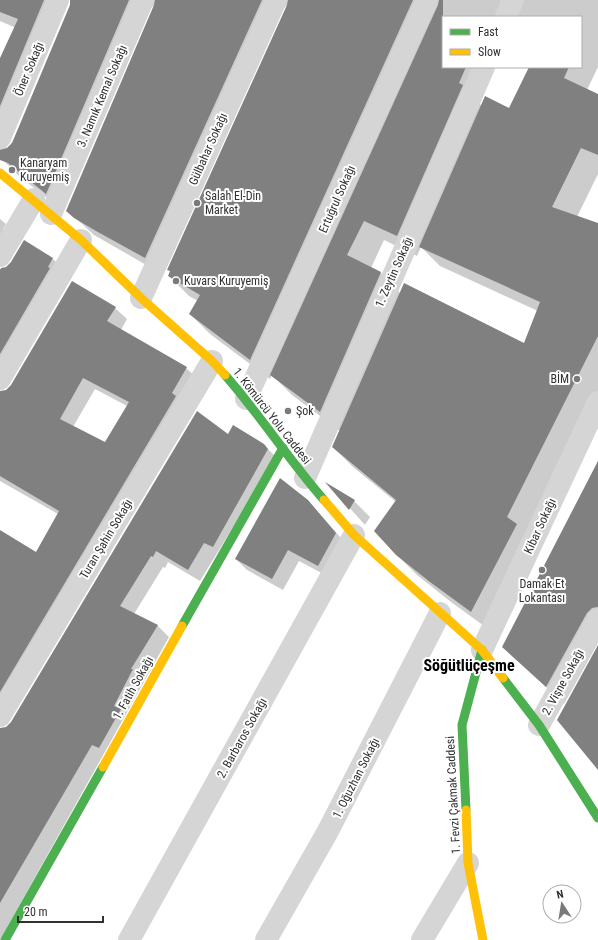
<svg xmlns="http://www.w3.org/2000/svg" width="598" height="940" viewBox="0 0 598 940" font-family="'Roboto Condensed',sans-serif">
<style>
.shadow{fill:#0003;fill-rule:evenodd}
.building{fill:#808080;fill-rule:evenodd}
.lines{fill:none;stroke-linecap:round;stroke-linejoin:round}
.street{stroke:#d5d5d5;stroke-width:22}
.fast{stroke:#4caf50;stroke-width:9}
.slow{stroke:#ffc107;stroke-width:9}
.poi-dot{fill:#797979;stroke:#fff;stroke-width:1.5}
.labels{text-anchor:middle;stroke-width:4;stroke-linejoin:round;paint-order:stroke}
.street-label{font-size:12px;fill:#313131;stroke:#fff}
.poi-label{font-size:12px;fill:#313131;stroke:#fff;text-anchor:start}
.district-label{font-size:16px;font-weight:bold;fill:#000;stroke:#fff}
</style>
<rect width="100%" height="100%" fill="#fff"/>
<g class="shadow">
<path d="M0,0H50L63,13L5,150L12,143L79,0H598V67L587,90L598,95V174L577,217L598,228V395L491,631L451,602L417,575L396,554V502L353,467L333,447L340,431L292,395L272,375L270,379L210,334L190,314L198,301L189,296L169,276L288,5L286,6L281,12L162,274L94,235L67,210L155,5L153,6L148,12L63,210L20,177L0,157V60L16,28L0,21ZM443,17H581V67H530L509,109L482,106L479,103L495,67H443ZM384,240L417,256L421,247L440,266L538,311L524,344L400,293L381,273L371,268Z"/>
<polygon points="0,219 6,224 3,229 14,240 0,264"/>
<polygon points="24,241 53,259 65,270 0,387 0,269 7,268 12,263"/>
<path d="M115,308L127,319L121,330L186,368L198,379L0,724V531L36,554L58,514L0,481V392L7,390ZM95,389L127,406L106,444L73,427Z"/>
<polygon points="228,435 264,445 276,457 200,581 168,562 165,568 163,567 134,614 157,625 169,637 0,940 0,729 7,728"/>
<polygon points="598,462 598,643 564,704 504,647"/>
<polygon points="330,486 354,501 370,517 365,525"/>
<polygon points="319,513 347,545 329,577 299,561 283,590 247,570 236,559"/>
</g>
<g class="building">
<polygon points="0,0 44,0 0,106 0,58 18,19 0,12"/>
<polygon points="70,0 129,0 46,194 8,163 0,160 0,150 7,148 12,143 70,5"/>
<polygon points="155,0 262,0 145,258 96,231 74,218 66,211 154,5"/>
<polygon points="288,0 413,0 250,360 189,314 200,295 168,276 170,271 167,270 287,5"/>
<polygon points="439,0 443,0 443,67 466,67 459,83 463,85 397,236 364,221 347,255 381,272 320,412 270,375 438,5"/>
<polygon points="529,67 569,67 564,78 598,94 598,155 581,148 552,207 598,223 598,336 507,517 517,524 471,612 430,582 396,555 374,531 396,500 332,447 404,283 524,343 540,302 419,247 485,96 509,108"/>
<polygon points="24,240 53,258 48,267 50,268 0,354 0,270 1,268 6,267 11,262"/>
<path d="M72,281L116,307L107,321L187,367L172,393L176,396L0,692V530L36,552L59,511L0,476V391L6,390L11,385ZM83,378L129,402L105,442L60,419Z"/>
<polygon points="197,411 228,434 233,425 264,444 268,449 213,547 204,543 188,570 156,551 153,557 151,556 120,606 158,625 131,669 133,669 114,706 121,709 99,748 92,745 0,903 0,728 6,727 11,722"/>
<polygon points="598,461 598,607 592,608 587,613 546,687 502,647"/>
<polygon points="280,478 308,500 336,533 318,566 288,550 272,579 235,559"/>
<polygon points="325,482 355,500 349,510"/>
<polygon points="598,645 598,770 557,720"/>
</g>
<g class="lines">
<g class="street">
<polyline points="506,17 513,0"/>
<polyline points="0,138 58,0"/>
<polyline points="51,214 143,0"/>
<polyline points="0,256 34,199"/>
<polyline points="141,298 276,0"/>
<polyline points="0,379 81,240"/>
<polyline points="246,399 427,0"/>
<polyline points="305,478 484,67"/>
<polyline points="482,650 598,402"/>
<polyline points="0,716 212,361"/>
<polyline points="539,725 598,619"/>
<polyline points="129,940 354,535"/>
<polyline points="266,940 328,831 440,613"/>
<polyline points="422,940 468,863"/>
</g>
<g class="fast">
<path d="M225,375C260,415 289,460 324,500"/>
<polyline points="182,626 283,448"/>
<polyline points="503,678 539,725 598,818"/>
<polyline points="466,810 462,725 482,650"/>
<polyline points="5,940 103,767"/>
</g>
<g class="slow">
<polyline points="0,173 81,240 141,298 212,361 225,375"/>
<polyline points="324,500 354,535 482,650 503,678"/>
<polyline points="103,767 182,626"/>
<polyline points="466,810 468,863 483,940"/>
</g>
</g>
<g class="poi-dot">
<circle cx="12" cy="170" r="4"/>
<circle cx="197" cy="203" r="4"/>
<circle cx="176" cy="281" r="4"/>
<circle cx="577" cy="379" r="4"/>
<circle cx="288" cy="411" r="4"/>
<circle cx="542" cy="570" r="4"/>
</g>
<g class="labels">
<g class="street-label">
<text transform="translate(29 69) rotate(-67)" y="4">Öner Sokağı</text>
<text transform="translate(102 96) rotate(-67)" y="4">3. Namık Kemal Sokağı</text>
<text transform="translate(208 149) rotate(-66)" y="4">Gülbahar Sokağı</text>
<text transform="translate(337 199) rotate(-66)" y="4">Ertuğrul Sokağı</text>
<text transform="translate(394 272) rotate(-66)" y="4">1. Zeytin Sokağı</text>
<text transform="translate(272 416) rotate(52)" y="4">1. Kömürcü Yolu Caddesi</text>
<text transform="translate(540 526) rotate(-65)" y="4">Kibar Sokağı</text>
<text transform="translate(106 539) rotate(-59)" y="4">Turan Şahin Sokağı</text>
<text transform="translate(563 682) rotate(-61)" y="4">2. Vişne Sokağı</text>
<text transform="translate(133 688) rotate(-61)" y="4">1. Fatih Sokağı</text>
<text transform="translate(242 738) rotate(-61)" y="4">2. Barbaros Sokağı</text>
<text transform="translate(356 778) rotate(-63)" y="4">1. Oğuzhan Sokağı</text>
<text transform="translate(453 795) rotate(-93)" y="4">1. Fevzi Çakmak Caddesi</text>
</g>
<g class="poi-label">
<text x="20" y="167">Kanaryam<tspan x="20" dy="14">Kuruyemiş</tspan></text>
<text x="205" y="200">Salah El-Din<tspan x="205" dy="14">Market</tspan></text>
<text x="184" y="285">Kuvars Kuruyemiş</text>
<text x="569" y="383" text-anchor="end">BİM</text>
<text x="296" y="415">Şok</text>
<text x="542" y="588" text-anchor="middle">Damak Et<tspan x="542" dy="14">Lokantası</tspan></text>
</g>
<g class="district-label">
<text x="469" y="671">Söğütlüçeşme</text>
</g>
</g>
<rect x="442" y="16" width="140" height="52" fill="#ffffff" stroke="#adadad"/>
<rect x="450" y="29" width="20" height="6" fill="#4caf50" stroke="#adadad"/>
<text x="478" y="36" font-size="12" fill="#313131">Fast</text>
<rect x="450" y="49" width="20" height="6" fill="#ffc107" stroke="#adadad"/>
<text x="478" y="56" font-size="12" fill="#313131">Slow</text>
<g transform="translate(562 904) rotate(348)"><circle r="19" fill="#ffffff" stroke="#adadad"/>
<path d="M0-3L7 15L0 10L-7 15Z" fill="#797979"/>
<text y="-6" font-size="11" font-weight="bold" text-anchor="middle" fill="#313131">N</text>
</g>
<path d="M18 916v6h85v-6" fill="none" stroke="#313131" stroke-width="2"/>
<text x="24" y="916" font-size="12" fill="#313131" stroke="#ffffff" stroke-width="3" paint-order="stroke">20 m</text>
</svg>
